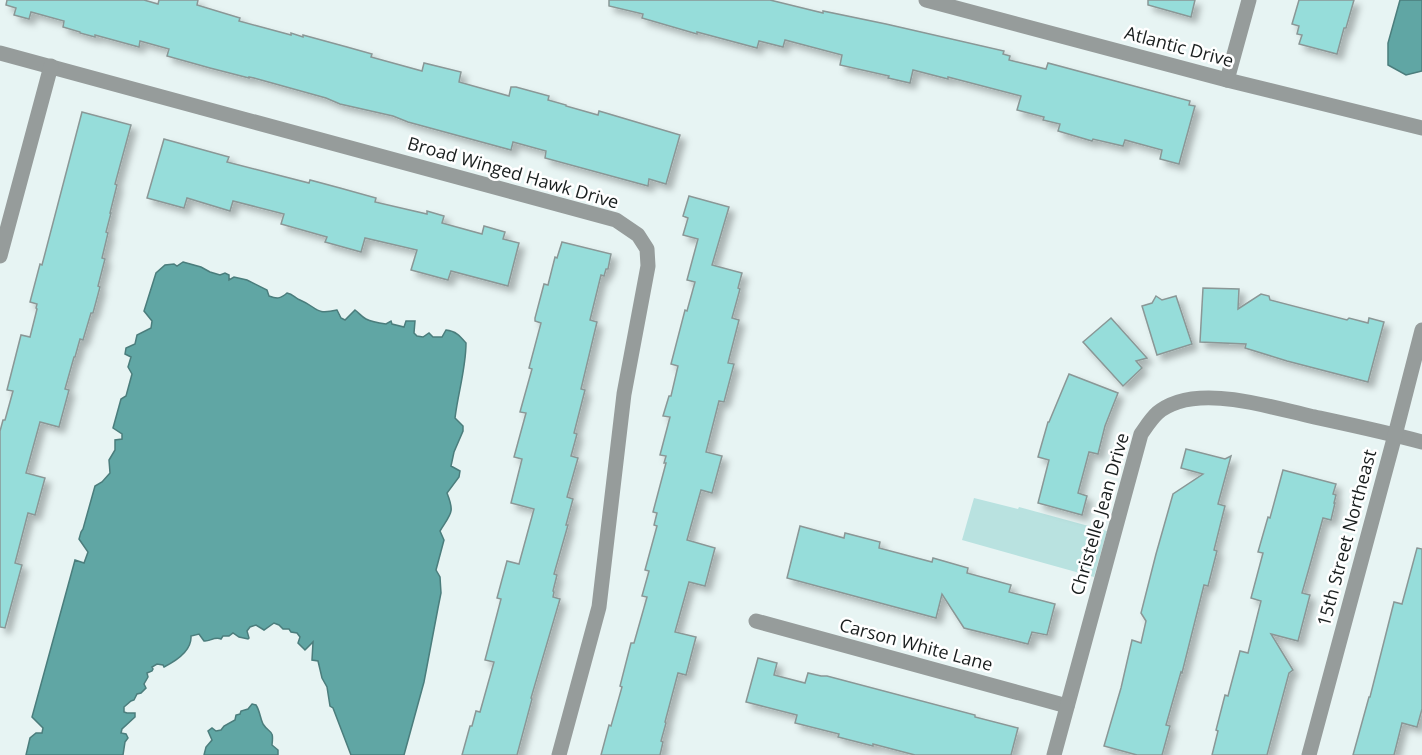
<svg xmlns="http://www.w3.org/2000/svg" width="1422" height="755" viewBox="0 0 1422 755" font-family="'Open Sans',sans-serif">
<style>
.green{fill:#b9e2e0}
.water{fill:#60a6a4;stroke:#4b7d7c;stroke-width:1.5}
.building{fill:#96ddda;stroke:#8a9796;stroke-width:1.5;filter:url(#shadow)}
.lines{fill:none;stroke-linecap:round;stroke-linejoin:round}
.minor{stroke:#969c9b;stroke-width:15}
.labels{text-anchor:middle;stroke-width:5;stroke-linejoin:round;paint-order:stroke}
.street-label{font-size:18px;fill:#191e1e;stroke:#fff}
</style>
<defs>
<filter id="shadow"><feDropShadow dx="5.5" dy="5.5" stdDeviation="3" flood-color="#0004"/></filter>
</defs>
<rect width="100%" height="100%" fill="#e7f4f3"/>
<polygon class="green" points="974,498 1018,509 1019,507 1107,531 1094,577 962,540"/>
<g class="water">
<polygon points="1400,0 1422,0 1422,71 1406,75 1388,65 1388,43"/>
<path d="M183,262L201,267L210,272L220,275L225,273L229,275V280L234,277L247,280L267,290L269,296C277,299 280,299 287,293C293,294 295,298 300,300C319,308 314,315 337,310L341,318L345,320L355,310C359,313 362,317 366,319C372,322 379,323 386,324L391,321L392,324L404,327L406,321H415L414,333L417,336L423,337L429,333L433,337H442L446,330C456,331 460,336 466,343C466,368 458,393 455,418L463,426V431L454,452L451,466L460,471L459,477L447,493C455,513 451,513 440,531L444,540L436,570L440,577L441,593L438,608L424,682L404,755H351L333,708L330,706L327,687L322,678L318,661L312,660L313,642L305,650L298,643L300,637L297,633L291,632L289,629H283L279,625L274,623L264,630L256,625L250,627L247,631L249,638L248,639L239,637L233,633L229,636H223L221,639C214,636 210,642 204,641L199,634L191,636C192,651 176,661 164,667L163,665L157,664L152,667L153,669L152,671L147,673L148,677L144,684L146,688L141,693L137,694L134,700L131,701L124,707V712L127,713H135V717L122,729L121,733L126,734L128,738L125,742L123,755H26L30,738L36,733H42L43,728L32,717L75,560L84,563L88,552L79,539L81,532L83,529L95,486L102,482L110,473L109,460L115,450V440L122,439V434L113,428L121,399L126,396L132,374L128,367L131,357L125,354L126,348L135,344L137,335L151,328L152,321L144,311L156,273L165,265L174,264L177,266Z"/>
<path d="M252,704L256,705C260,711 260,718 263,724C270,735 274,728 272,745L278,750V755H204L206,747L212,740L208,731L212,728L216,731L221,730L224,726L235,720L236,715L240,714L241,711L248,709Z"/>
</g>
<g class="building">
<polygon points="7,0 144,0 158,4 159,0 198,0 197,5 240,18 239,21 291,35 291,33 303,37 303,35 347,47 372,54 371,57 422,71 424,63 461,72 459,82 509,96 511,87 516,87 549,96 548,100 566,105 566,106 598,115 599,111 680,135 666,184 649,179 648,186 545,158 546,151 513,142 511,150 408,122 393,116 340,104 326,98 254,78 249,77 249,78 210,68 167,56 169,49 140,41 139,47 95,35 95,37 80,33 80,32 63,27 64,21 31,12 29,19 14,15 16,8 6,5"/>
<polygon points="609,0 770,0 823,13 823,11 886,24 1004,51 1003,54 1010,56 1009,60 1046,69 1048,63 1190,101 1189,105 1195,106 1179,164 1160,159 1162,150 1125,140 1123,146 1093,139 1092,141 1058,131 1060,124 1043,120 1044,117 1017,110 1021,96 948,77 948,79 913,70 910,83 888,78 889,76 840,65 842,55 785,40 783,47 759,41 757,48 697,32 697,34 642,18 643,14 609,6"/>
<polygon points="1148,0 1195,0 1191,17 1148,5"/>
<polygon points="1299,0 1354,0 1346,28 1344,28 1337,54 1299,44 1302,35 1297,34 1299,26 1292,24"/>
<polygon points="82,112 131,125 115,184 117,185 110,213 111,213 106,232 108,233 102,258 105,259 98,286 100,287 93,313 91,313 83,340 80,339 75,357 74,357 65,389 69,390 59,427 40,422 26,473 45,478 35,515 28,513 15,563 22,565 5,628 0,627 0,431 3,420 5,420 13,391 7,390 21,335 30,337 37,309 36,308 37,304 30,302 40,264 42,265"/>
<polygon points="164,139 229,157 227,162 309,183 310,180 340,188 376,198 375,202 427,214 427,211 444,216 442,223 482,234 484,226 505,232 503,239 519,243 508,286 451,271 448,280 411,270 417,250 365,238 361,252 325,242 327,237 281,224 284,214 233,201 230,211 187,198 184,208 147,198"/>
<polygon points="689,196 729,207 712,265 742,273 738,288 740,289 732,318 739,320 728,363 734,364 724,402 719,401 706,452 722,456 712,493 701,490 687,540 715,548 705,586 689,582 675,632 696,637 686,675 678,673 665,722 666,723 661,741 663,742 660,755 601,755 609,725 611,726 622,687 620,686 631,643 634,643 647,597 642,596 649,571 645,570 657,526 654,525 657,513 653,512 666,463 664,463 666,456 660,455 670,417 663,416 669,396 671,396 678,366 671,364 685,310 687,311 695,282 687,280 698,239 683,235 688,218 683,216"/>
<polygon points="562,242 611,254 608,269 606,269 604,276 601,275 590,320 597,322 581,389 585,390 574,433 577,434 571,456 578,458 567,497 573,499 566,525 568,525 554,574 557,575 553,591 554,592 553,597 560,599 531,698 532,699 517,755 462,755 470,726 472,726 476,711 480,712 494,662 485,660 501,599 497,598 507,561 519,564 534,509 511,503 522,459 514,457 526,413 520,412 532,369 529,368 541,323 535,321 535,318 544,284 548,285 555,257 557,258"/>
<polygon points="1203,288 1239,289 1238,309 1261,294 1269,296 1270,300 1347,320 1349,318 1368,323 1369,318 1384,322 1368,382 1287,361 1245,348 1246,344 1200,342"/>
<polygon points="1156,296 1162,300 1176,296 1192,344 1157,355 1142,306 1152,303"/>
<polygon points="1111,318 1147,358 1136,361 1142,368 1123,386 1083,342"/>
<polygon points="1069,374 1118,393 1105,426 1098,454 1089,452 1078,493 1087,496 1082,515 1038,503 1049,460 1038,457 1048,422 1049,422"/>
<polygon points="1186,449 1225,459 1231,456 1218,504 1225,506 1214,550 1217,551 1208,586 1204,585 1182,673 1181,672 1166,725 1170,726 1162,755 1137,755 1104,746 1121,688 1132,640 1141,643 1146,621 1141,613 1156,554 1173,494 1203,474 1181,468"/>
<polygon points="1283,470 1336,484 1333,494 1336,495 1334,503 1335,503 1331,520 1323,518 1310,565 1302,593 1310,595 1298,641 1271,634 1293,670 1289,673 1267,755 1212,755 1218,731 1216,730 1225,695 1228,696 1240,651 1248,653 1261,601 1251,598 1263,553 1258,552 1268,517 1270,518"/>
<polygon points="800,526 844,538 845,533 880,542 879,548 932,562 933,558 968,568 967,573 1011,585 1009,592 1055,604 1047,635 1032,632 1028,644 964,628 942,594 936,618 787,578"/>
<polygon points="1417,548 1422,549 1422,709 1417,727 1402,723 1394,755 1353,755 1369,697 1370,697 1394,602 1402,604"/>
<polygon points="758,658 777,663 774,675 805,683 808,673 821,676 827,676 975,715 975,717 1018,728 1011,755 915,755 873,744 873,746 838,737 839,734 795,723 797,715 746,702"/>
</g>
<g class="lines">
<g class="minor">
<polyline points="926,0 1227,80 1422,128"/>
<polyline points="0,53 616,220 638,235 647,249 648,266 624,394 599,607 559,755"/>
<polyline points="1227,80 1249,0"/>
<polyline points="0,256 51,66"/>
<polyline points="756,621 1067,706"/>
<path d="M1054,755L1141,434C1153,417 1157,409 1178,402C1216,390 1271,407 1310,416C1347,424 1385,432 1422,442"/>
<polyline points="1309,755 1395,435 1422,330"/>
</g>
</g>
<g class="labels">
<g class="street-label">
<text transform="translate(1179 47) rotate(15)" y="6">Atlantic Drive</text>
<text transform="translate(513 173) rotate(16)" y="6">Broad Winged Hawk Drive</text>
<text transform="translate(1100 514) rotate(-74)" y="6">Christelle Jean Drive</text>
<text transform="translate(1347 538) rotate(-75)" y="6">15th Street Northeast</text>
<text transform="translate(916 645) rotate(15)" y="6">Carson White Lane</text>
</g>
</g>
</svg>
